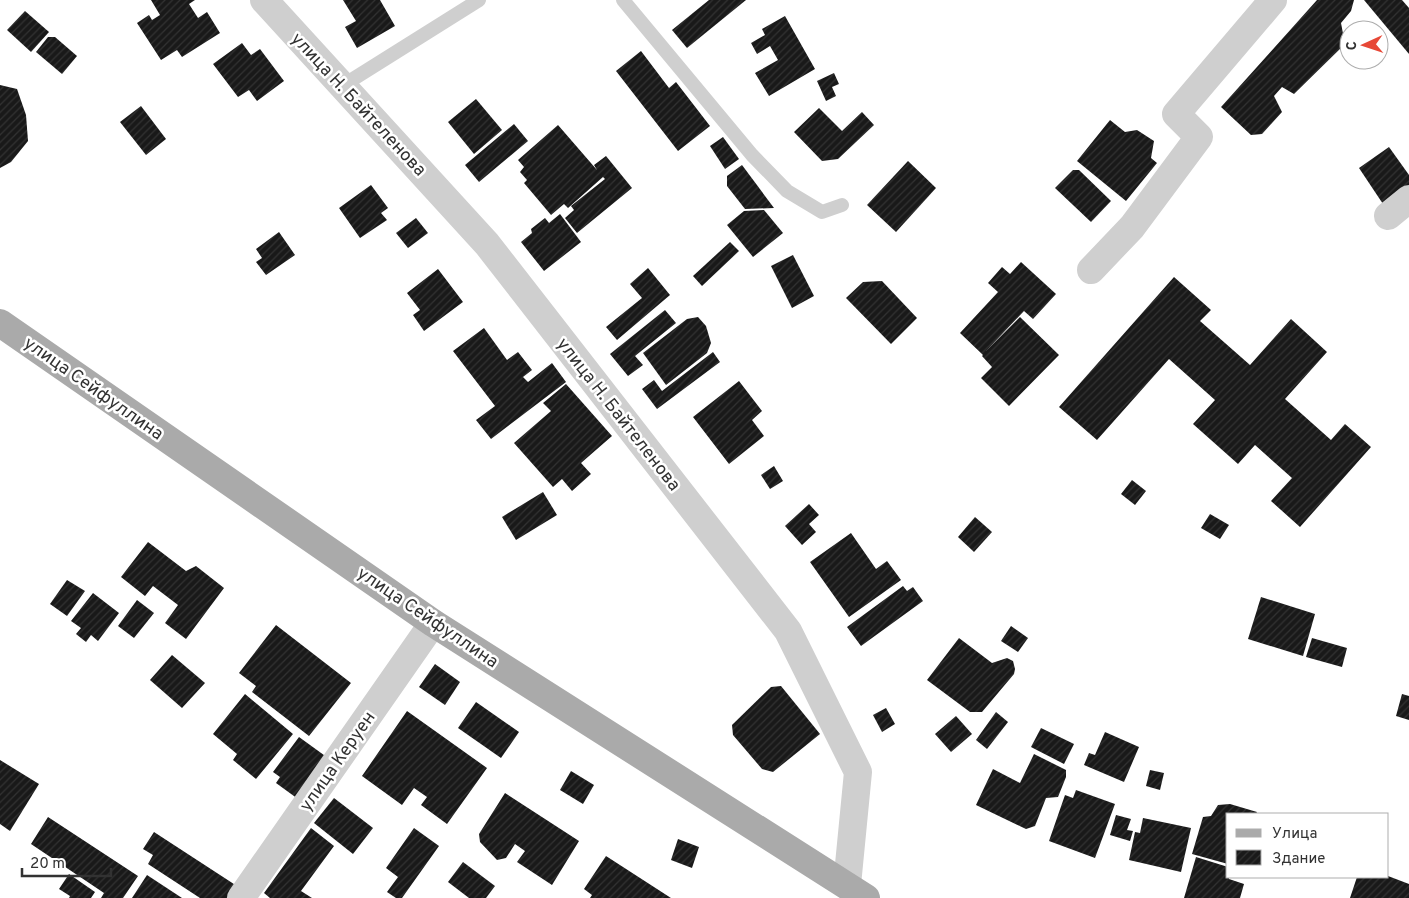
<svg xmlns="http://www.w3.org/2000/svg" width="1409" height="898" viewBox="0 0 1409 898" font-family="Overpass,sans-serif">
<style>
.building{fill:url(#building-hatch)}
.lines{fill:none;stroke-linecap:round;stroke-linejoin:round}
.service{stroke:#cfcfcf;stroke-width:14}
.minor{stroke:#cfcfcf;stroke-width:28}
.primary{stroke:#aaa;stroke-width:28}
.labels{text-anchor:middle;stroke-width:5;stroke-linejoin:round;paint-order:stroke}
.street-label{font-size:18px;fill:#323232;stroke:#fff}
</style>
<defs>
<pattern id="building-hatch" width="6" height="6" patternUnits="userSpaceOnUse" patternTransform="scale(1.25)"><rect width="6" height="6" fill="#191919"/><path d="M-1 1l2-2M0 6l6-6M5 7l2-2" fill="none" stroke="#323232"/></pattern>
</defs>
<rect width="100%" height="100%" fill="#fff"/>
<g class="building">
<polygon points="151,0 195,0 189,4 198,18 207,12 220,33 182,57 177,50 161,60 137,23 149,15 152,20 160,15"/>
<polygon points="343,0 380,0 395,26 357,48 345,27 356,21"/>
<polygon points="709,0 746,0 687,48 672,30"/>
<polygon points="1317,0 1354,0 1351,11 1341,23 1345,44 1294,94 1282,87 1274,96 1282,112 1262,134 1251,135 1221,107"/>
<polygon points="1364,0 1402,0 1409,8 1409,54"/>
<polygon points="25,11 49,32 31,52 7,30"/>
<polygon points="785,16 815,69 769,96 755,73 778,60 770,46 757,54 751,43 765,35 762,29"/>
<polygon points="48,37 55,37 77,56 62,74 36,52"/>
<polygon points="242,43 251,55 260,49 284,81 257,101 249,90 238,97 213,64"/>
<polygon points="641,51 669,88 676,82 710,126 678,151 616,71"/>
<polygon points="834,73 839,84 832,87 836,96 826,101 817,81"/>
<polygon points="0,85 17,89 26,115 28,141 11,162 0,168"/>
<polygon points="476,99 502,130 474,154 448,122"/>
<polygon points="141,106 166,139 146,155 120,122"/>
<polygon points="819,108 842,131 862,112 874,125 838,159 822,161 794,132"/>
<polygon points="1110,120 1125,132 1137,130 1154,141 1151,158 1157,163 1126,201 1077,161"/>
<polygon points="514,124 528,141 479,182 465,165"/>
<polygon points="558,125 597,170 594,165 606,156 632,188 577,233 565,218 574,210 571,206 605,179 603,177 568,208 564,204 551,215 524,183 527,180 520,172 524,167 518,160"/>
<polygon points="723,137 739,159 725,169 710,146"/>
<polygon points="1389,147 1409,175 1409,186 1383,204 1359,168"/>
<polygon points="908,161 936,188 896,232 867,205"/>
<polygon points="742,165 774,208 745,209 727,186 727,176"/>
<polygon points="1073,170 1079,170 1111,201 1091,222 1055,188"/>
<polygon points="371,185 388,208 381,213 387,220 360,238 339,208"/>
<polygon points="764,210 783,233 753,257 727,225 744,211"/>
<polygon points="560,214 581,242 544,271 521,242 532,233 531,229 545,218 549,223"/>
<polygon points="416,218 428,233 408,248 396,233"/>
<polygon points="279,232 295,255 266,275 256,262 262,258 256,249"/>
<polygon points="730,242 739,251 702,286 693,276"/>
<polygon points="793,255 814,296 792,308 771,266"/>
<polygon points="1021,262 1056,294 1033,319 1024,311 985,352 1020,317 1059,355 1009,406 981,378 992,367 982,356 983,355 960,333 998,292 988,283 1002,267 1010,274"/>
<polygon points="648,268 670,295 617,340 606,327 642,298 630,284"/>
<polygon points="438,269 463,302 424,331 413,315 420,310 407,293"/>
<polygon points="1174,277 1211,310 1200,321 1250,365 1291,319 1327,352 1285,399 1331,440 1345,424 1371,447 1300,527 1271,501 1292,478 1255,445 1238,464 1193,424 1215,400 1169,359 1097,440 1059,407"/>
<polygon points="882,281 917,318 891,344 846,298 863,282"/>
<polygon points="665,310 676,323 635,356 643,365 628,376 610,354"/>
<polygon points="698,317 706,326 711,343 707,353 666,385 643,353 687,319"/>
<polygon points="484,328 507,360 518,352 532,370 523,377 528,382 552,363 566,382 491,439 476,420 495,406 453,351"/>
<polygon points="713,352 720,362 657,409 642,389 654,380 662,391"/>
<polygon points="739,381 762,411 752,420 764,436 729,464 693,417"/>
<polygon points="566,384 612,436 581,463 591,474 572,491 562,479 553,487 514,443 551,411 543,403"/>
<polygon points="774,466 783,481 770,489 761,475"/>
<polygon points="1132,480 1146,491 1135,505 1121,494"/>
<polygon points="543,492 557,515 516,540 502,517"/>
<polygon points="809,504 819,515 809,524 816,532 802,545 785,526"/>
<polygon points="1210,514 1229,525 1220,539 1201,528"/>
<polygon points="975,517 992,532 974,552 958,537"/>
<polygon points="851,533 876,569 887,561 901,580 849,617 810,562"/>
<polygon points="148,542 186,571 196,566 224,588 186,639 165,623 178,605 153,586 145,596 121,577"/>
<polygon points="67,580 85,591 67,616 50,604"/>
<polygon points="903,586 907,591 913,587 923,601 861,646 847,627"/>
<polygon points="93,593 119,613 98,641 91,635 86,642 76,634 81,628 71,621"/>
<polygon points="1261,597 1315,614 1303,656 1248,639"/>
<polygon points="137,600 154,613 134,638 118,626"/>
<polygon points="276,625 351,683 309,736 252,692 256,686 239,673"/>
<polygon points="1011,626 1028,638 1018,652 1001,641"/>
<polygon points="959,638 992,663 1007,658 1013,661 1015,669 1014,674 982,712 970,712 927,680"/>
<polygon points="1312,638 1347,648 1342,667 1306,657"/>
<polygon points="172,655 205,683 182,708 150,680"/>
<polygon points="435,664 460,682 445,705 419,687"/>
<polygon points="781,686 820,734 773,772 762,769 733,735 732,725 771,687"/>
<polygon points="245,694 293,734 256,779 233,760 237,754 213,734"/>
<polygon points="1402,694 1409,696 1409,720 1396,716"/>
<polygon points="476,702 519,732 501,758 458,728"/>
<polygon points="886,708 895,724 882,732 873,715"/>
<polygon points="407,711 487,768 447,824 421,805 427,797 414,788 402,805 362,776"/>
<polygon points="996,712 1008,722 987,749 976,740"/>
<polygon points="956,716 972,734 951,752 935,734"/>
<polygon points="1041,728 1074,744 1064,764 1031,747"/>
<polygon points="1105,732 1139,747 1124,782 1084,765 1089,753 1095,755"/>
<polygon points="299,737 328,758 298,799 276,783 280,777 273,772"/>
<polygon points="1034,754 1066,770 1066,777 1058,797 1046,798 1035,826 1026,829 976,805 993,769 1020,783"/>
<polygon points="0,760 39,784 10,831 0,824"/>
<polygon points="1150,770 1164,773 1160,790 1146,786"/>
<polygon points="571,771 594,785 583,804 560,790"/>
<polygon points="1076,790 1115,804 1095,858 1049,841 1065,795 1073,798"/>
<polygon points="505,793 579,841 552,885 517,862 525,851 515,844 506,858 497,860 480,842 479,834"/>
<polygon points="334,798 373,828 353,854 314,823"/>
<polygon points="1230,804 1257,812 1256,814 1228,814 1228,864 1192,854 1203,817 1211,816 1218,805"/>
<polygon points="1116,815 1131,819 1127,830 1133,831 1130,841 1110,835"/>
<polygon points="48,817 138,876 123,898 101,898 104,893 31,844"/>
<polygon points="1143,818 1191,828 1181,872 1129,860 1135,832 1140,833"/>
<polygon points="311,828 334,846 301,891 312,898 270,898 264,893"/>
<polygon points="414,828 439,846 402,898 396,898 387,892 398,877 386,868"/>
<polygon points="154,832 240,888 234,898 200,898 148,864 153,855 143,849"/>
<polygon points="678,839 699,847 692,868 671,860"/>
<polygon points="606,856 671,898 590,898 592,895 584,889"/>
<polygon points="1196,857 1228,867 1229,879 1244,884 1240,898 1184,898"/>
<polygon points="463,862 495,886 486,898 469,898 448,882"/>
<polygon points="69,874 95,892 91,898 69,898 70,896 59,889"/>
<polygon points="147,875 182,898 132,898"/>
<polygon points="1388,876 1409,884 1409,898 1350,898 1357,877"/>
</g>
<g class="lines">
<g class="service">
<polyline points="623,0 752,155 787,191 822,212 842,205"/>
<polyline points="342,86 479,0"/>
</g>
<g class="minor">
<polyline points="264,0 487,244 788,631 858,772 847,885"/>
<polyline points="1388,216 1409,199"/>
<polyline points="1091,270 1132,227 1199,137 1176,114 1273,0"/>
<polyline points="241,898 433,623"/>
</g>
<polyline class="primary" points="0,323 433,623 866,898"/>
</g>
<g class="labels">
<g class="street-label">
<text transform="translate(359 104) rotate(47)" y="6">улица Н. Байтеленова</text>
<text transform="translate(94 388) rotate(35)" y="6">улица Сейфуллина</text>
<text transform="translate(619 414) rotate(52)" y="6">улица Н. Байтеленова</text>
<text transform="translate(428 617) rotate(34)" y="6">улица Сейфуллина</text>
<text transform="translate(337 761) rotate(-55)" y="6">улица Керуен</text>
</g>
</g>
<rect x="1226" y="813" width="162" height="65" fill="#ffffff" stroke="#adadad"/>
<rect x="1236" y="829" width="25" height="8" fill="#aaaaaa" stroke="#adadad"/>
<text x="1272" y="838" font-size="15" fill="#323232">Улица</text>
<rect x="1236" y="850" width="25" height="15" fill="url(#building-hatch)" stroke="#adadad"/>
<text x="1272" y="863" font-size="15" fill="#323232">Здание</text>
<g transform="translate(1364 45) rotate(267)"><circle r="24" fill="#ffffff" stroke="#adadad"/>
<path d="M0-4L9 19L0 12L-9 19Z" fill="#e74837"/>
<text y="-8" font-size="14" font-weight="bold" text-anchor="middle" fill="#323232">С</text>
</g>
<path d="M22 868v8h89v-8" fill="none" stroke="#323232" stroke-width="2.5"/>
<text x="30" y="868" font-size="15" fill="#323232" stroke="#ffffff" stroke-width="4" paint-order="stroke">20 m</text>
</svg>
